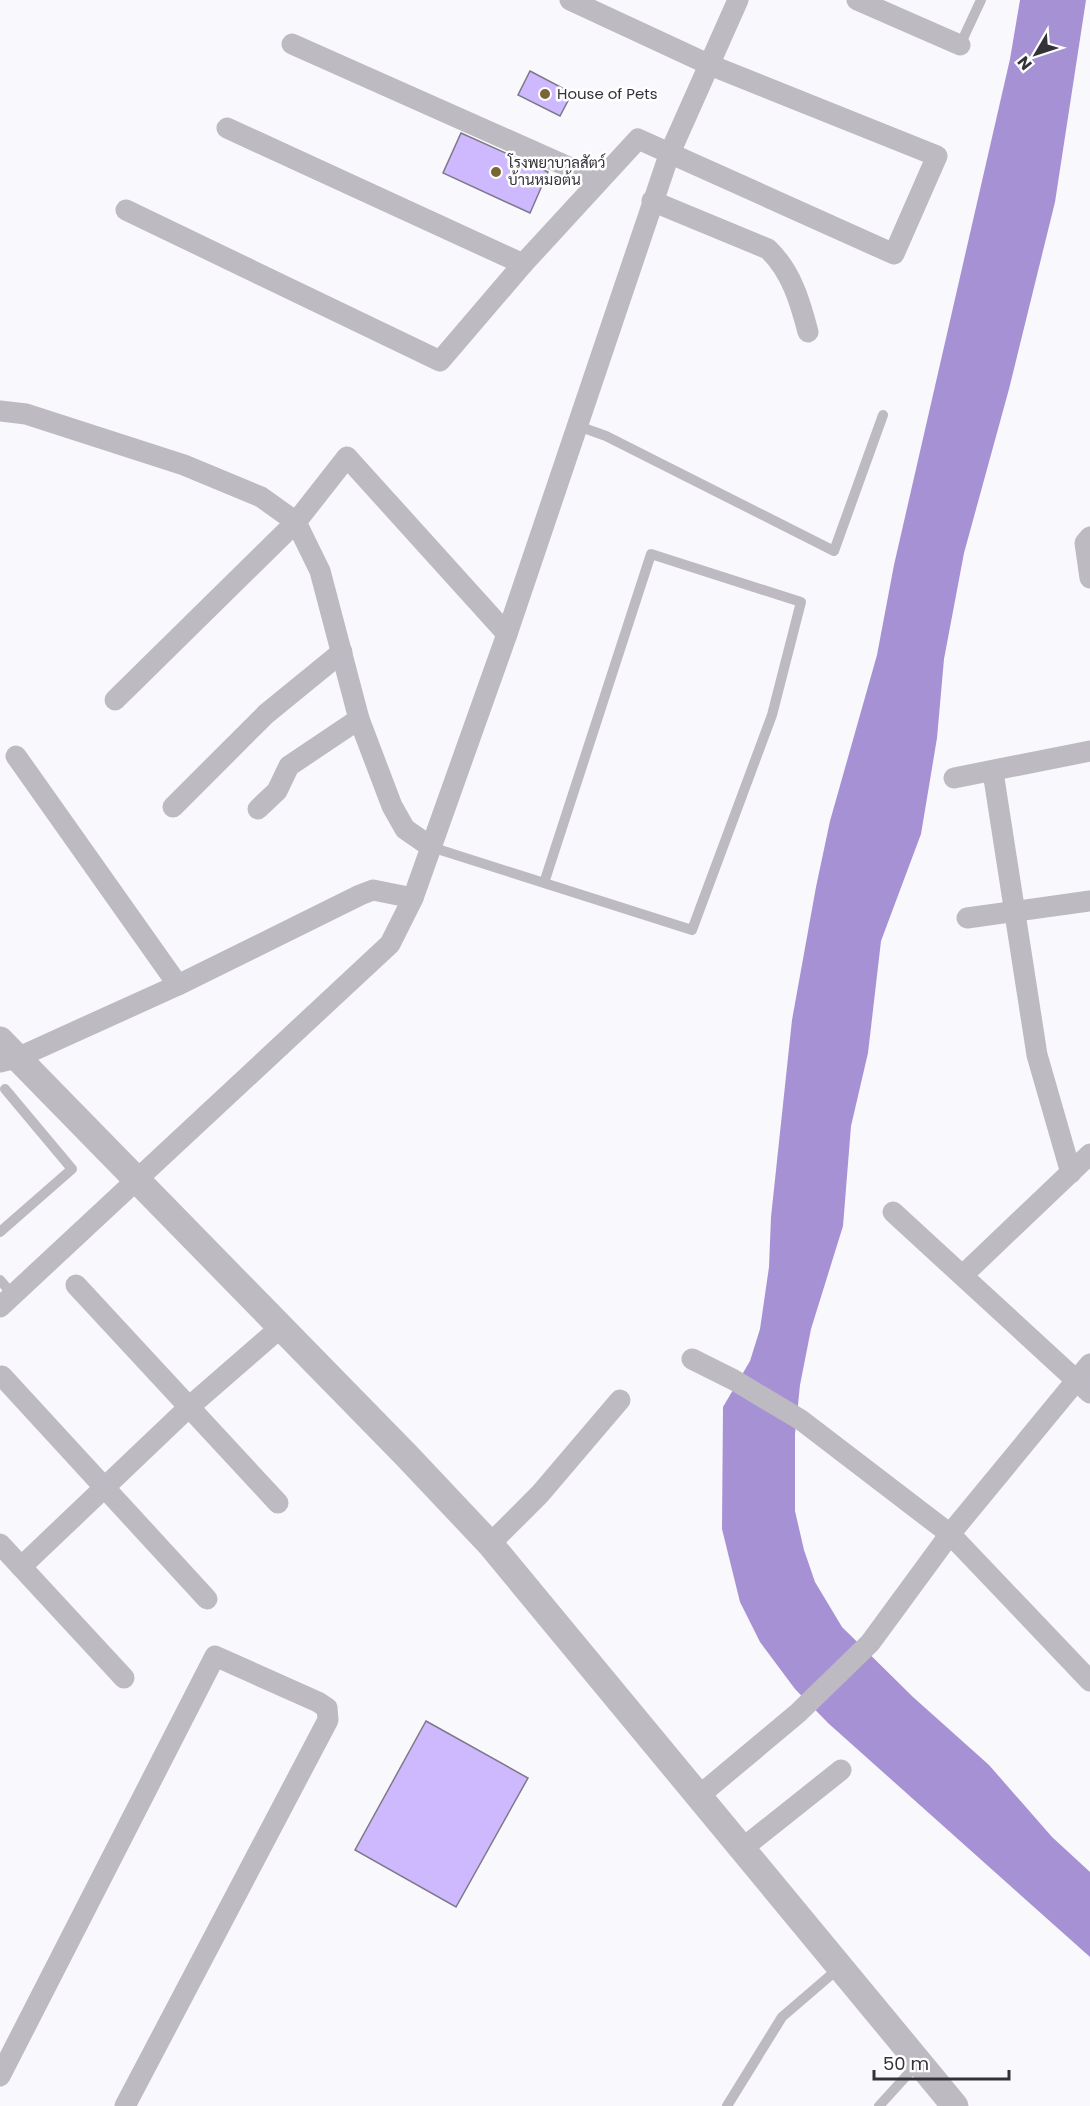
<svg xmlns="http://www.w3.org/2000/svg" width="1090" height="2106" viewBox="0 0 1090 2106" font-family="Poppins,Sarabun,sans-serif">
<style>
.water{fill:#a691d4}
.building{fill:#ceb8fe;stroke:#7e798a;stroke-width:1.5}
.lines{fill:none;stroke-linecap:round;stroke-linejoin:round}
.service{stroke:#bdbac2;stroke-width:10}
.minor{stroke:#bdbac2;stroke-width:21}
.tertiary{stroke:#bdbac2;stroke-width:27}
.poi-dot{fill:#7a6635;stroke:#fff;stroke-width:2}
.labels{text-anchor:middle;stroke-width:5;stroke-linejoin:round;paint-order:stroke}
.poi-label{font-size:15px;fill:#343239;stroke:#fff;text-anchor:start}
</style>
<rect width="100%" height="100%" fill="#f9f8fc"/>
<polygon class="water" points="1020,0 1086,0 1055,202 1009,389 964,553 944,659 937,738 921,834 881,941 868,1053 851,1126 843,1226 811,1329 800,1385 795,1434 795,1511 804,1550 815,1582 842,1627 913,1697 989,1765 1052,1837 1090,1872 1090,1957 828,1723 795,1689 760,1642 740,1602 722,1529 723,1407 750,1361 760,1329 769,1267 771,1217 792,1020 816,887 830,821 877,655 894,565 1010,59"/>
<g class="building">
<polygon points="530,71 572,93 560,116 518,95"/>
<polygon points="461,133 548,172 530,213 443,173"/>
<polygon points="426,1721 528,1778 456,1907 355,1850"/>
</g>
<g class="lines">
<g class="service">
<polyline points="960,45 981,0"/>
<polyline points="578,426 606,436 834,551 883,415"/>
<polyline points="431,847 692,930 772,715 801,602 651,554 544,883"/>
<polyline points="0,1232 72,1169 5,1089"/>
<polyline points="0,1280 13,1295"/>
<polyline points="727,2106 782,2017 839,1968"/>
<polyline points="879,2106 919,2062"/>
</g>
<g class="minor">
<polyline points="857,0 960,45"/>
<polyline points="292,44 598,180"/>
<polyline points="227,128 523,264"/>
<path d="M652,201L768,249C791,271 800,301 808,332"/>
<polyline points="126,210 440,361 523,264 638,139 894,254 937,156 710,65 570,0"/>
<polyline points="0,411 26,414 184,465 261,497 296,522 320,571 359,719 392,806 405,829 431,847"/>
<polyline points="1090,537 1085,543 1090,578"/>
<polyline points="115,700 296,522 347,457 507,634"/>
<polyline points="16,756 178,985"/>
<polyline points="993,772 1037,1055 1071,1173"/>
<polyline points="954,778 1090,751"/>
<polyline points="173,807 266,714 342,652"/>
<polyline points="258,809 277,791 289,766 359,719"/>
<polyline points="967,918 1090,901"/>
<polyline points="0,1062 17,1058 178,985 360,895 373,890 413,898"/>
<polyline points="893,1212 1090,1393"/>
<polyline points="963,1275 1090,1154"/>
<polyline points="76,1285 278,1503"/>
<polyline points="0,1307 390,944 413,898 507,634 669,155 738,0"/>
<polyline points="692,1359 734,1380 801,1420 950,1534 1090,1681"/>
<polyline points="2,1376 207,1599"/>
<polyline points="0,1544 124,1678"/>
<polyline points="490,1544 540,1494 620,1400"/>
<polyline points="21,1567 189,1407 281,1327"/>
<polyline points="700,1795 798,1713 870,1643 950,1534 1090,1364"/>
<polyline points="743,1848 841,1770"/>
<polyline points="0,2076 215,1656 318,1702 327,1708 328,1720 125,2106"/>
</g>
<polyline class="tertiary" points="0,1040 406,1455 490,1544 955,2106"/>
</g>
<g class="poi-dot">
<circle cx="545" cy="94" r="6"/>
<circle cx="496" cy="172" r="6"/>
</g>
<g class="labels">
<g class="poi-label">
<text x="557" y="99">House of Pets</text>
<text x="508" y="168">โรงพยาบาลสัตว์<tspan x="508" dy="17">บ้านหมอต้น</tspan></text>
</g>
</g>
<g transform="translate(1036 54) rotate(231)" stroke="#ffffff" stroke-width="4.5" paint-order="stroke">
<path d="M0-4.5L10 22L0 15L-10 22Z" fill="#343239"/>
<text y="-9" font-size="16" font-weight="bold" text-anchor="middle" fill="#343239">N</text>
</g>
<path d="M874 2070v9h135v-9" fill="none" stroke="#343239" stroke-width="3"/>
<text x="883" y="2070" font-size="18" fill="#343239" stroke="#ffffff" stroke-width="4.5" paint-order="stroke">50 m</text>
</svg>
